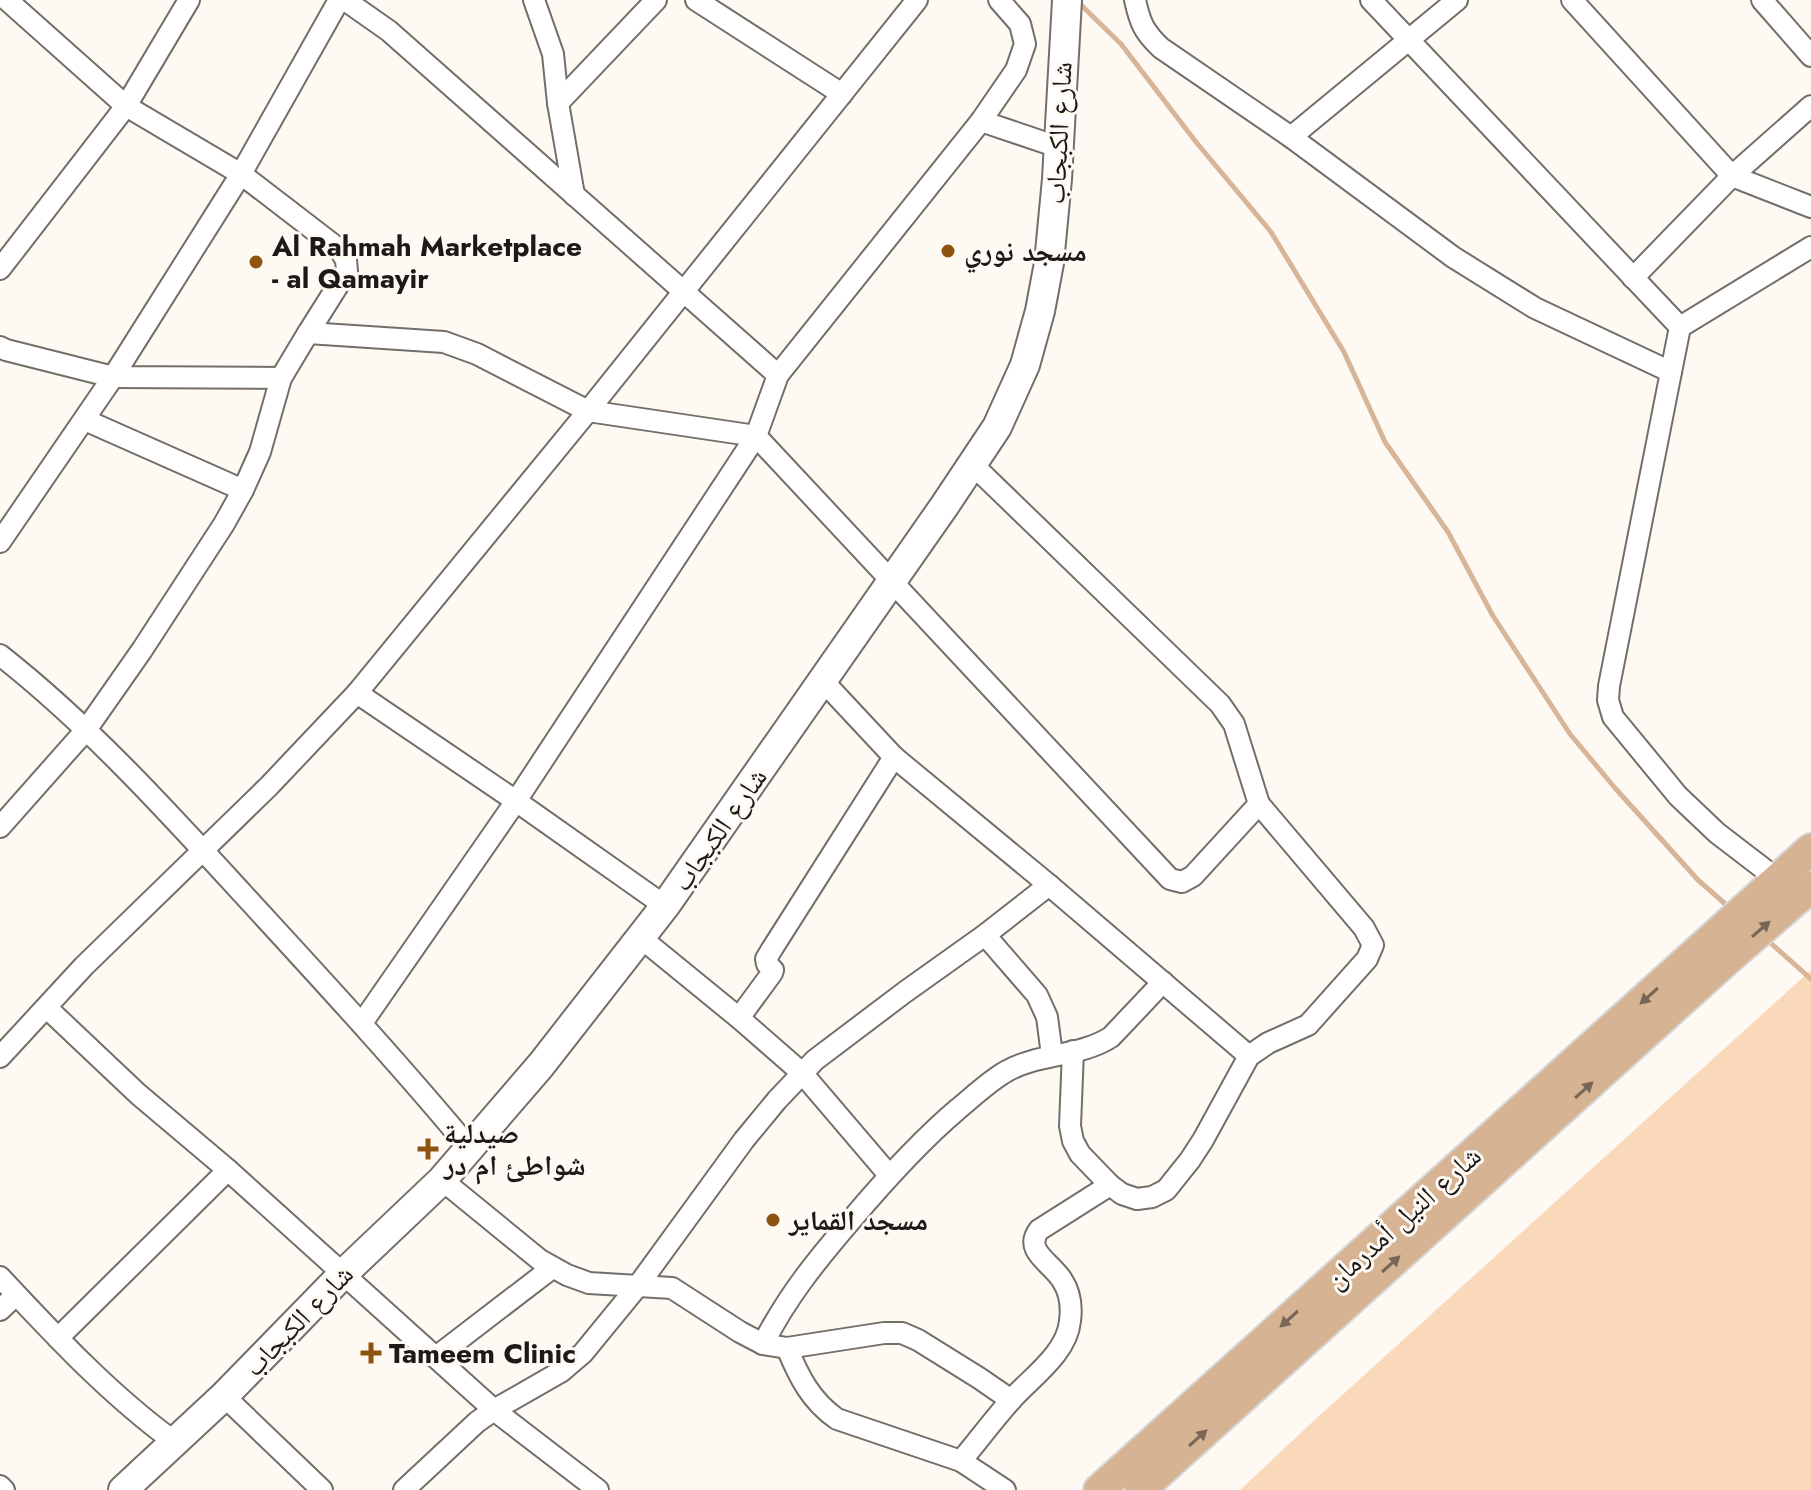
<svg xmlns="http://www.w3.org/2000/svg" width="1811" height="1490" viewBox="0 0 1811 1490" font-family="Jost,'Noto Naskh Arabic',sans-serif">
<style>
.green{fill:#fad8ba}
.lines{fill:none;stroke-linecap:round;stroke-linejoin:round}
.stream{stroke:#d7b598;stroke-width:5}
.minor-casing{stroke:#736e69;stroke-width:24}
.secondary-casing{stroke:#736e69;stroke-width:32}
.primary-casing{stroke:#d6d6d5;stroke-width:34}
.minor{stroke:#fff;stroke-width:20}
.secondary{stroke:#fff;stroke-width:28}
.primary{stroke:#d6b392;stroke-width:30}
.oneway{fill:#796655}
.poi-dot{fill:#8e540f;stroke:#fff9f4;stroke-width:3}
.labels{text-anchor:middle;stroke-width:6;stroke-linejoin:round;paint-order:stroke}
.street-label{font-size:28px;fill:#1c1a18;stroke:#fff9f4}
.poi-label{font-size:28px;font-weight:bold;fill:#1c1a18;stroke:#fff9f4;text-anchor:start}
</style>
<rect width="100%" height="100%" fill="#fff9f4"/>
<polygon class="green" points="1811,970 1811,1490 1240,1490 1307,1427"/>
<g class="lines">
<g class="stream">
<polyline points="1077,1 1121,44 1196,142 1271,232 1344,352 1385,442 1448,532 1493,616 1570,734 1615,788 1698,880 1731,909"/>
<polyline points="1766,939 1811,979"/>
</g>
<defs>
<g id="minor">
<polyline points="7,0 126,106 241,174 340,250 346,260 347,271 308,333"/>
<polyline points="345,0 389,31 778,375"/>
<polyline points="534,0 553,54 558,103 574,195"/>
<polyline points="696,0 842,94"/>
<path d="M1135,0C1140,23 1144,32 1161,48L1291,137L1453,257L1535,308L1671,372L1609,686L1608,700L1613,717L1678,796L1717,833L1777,879"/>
<polyline points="1371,0 1680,327"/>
<polyline points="1572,0 1732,176 1811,207"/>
<polyline points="1762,0 1811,56"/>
<polyline points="558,103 656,0"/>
<polyline points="981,121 1058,147"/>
<polyline points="1291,137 1457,0"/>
<polyline points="0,269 126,106 189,0"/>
<polyline points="1633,278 1732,176 1811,106"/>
<polyline points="0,347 6,350 113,377 281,378 308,333 444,342 477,354 588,411 756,436 1170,879 1182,882 1193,876 1259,804 1234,724 1220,704 973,465"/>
<polyline points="1671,372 1680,327 1811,247"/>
<polyline points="85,420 243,490"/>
<polyline points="0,542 113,377 241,174 339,0"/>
<path d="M0,655C89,725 167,811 243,894C320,978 397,1061 470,1149"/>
<polyline points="823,681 894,757 1049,885 1249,1056"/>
<polyline points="357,693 516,801 665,906"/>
<polyline points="0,827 86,730 142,650 224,524 243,490 260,452 281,378"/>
<polyline points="985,935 1037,995 1047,1017 1052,1055"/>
<polyline points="641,938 739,1018 802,1073 889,1175"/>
<polyline points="47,1008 138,1094 228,1170 494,1410 598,1490"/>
<polyline points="739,1018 772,973 773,970 767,964 766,959 772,949 894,757"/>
<polyline points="362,1023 516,801 756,436 778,375 981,121 1016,70 1025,44 1020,24 999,0"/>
<polyline points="1073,1051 1070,1126 1073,1141 1080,1154 1110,1185 1122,1194 1137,1199 1152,1197 1166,1190 1190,1160 1203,1140 1249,1056 1268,1043 1308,1025 1367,959 1373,945 1364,928 1259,804"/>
<polyline points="0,1057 84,966 269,786 357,693 588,411 917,0"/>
<polyline points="442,1180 540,1260 567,1275 589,1283 672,1288 740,1332 763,1344 787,1348 884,1333 902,1333 918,1340 979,1378 1011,1400"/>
<path d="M0,1277C55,1336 111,1396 176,1443"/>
<polyline points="0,1310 16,1295"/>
<polyline points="58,1338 228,1170"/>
<path d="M763,1344C788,1295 817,1260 852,1219C885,1180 919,1142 958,1109C974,1096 989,1081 1007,1071C1039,1053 1080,1057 1111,1037L1163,982"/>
<path d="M787,1348C799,1377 811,1401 837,1419L961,1461L1005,1490"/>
<polyline points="436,1357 552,1268"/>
<polyline points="224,1396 322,1490"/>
<path d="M961,1461C978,1441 994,1419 1012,1399C1032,1377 1067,1353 1070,1321C1072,1306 1070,1292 1062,1280C1052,1263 1023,1251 1039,1230L1110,1185"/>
<polyline points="0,1486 4,1490"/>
<polyline points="404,1490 477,1422 494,1410 562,1371 583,1353 637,1287 744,1140 777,1100 815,1060 905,992 985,935 1049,885"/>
</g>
<polyline id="secondary" points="123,1490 224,1396 343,1274 442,1180 541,1065 665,906 945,505 997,427 1025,365 1040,311 1049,263 1057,179 1067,0"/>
<g id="primary">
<polyline points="1099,1490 1811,849"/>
<polyline points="1140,1490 1729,958 1811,887"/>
</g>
</defs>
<use href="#minor" class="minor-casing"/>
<use href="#secondary" class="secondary-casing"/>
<use href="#primary" class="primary-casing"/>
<use href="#minor" class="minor"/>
<use href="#secondary" class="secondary"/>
<use href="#primary" class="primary"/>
</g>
<defs><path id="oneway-solid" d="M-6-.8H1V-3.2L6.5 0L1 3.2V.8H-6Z" transform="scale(2)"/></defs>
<g class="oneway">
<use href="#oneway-solid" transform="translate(1761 929) rotate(-41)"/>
<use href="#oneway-solid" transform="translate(1649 996) rotate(138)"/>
<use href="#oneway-solid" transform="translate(1584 1090) rotate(-42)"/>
<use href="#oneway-solid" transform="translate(1391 1264) rotate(-42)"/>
<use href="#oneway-solid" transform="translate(1289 1319) rotate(138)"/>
<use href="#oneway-solid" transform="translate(1198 1438) rotate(-42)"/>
</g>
<g class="poi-dot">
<circle cx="948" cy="251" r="8"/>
<circle cx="256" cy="262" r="8"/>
<path d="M424 1137h8v8h8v8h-8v8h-8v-8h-8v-8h8z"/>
<circle cx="773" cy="1220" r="8"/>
<path d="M367 1341h8v8h8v8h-8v8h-8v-8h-8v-8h8z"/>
</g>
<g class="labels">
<g class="street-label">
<text transform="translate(1058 133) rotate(-87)" y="10">شارع الكبجاب</text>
<text transform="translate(719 829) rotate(-55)" y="10">شارع الكبجاب</text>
<text transform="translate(1403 1217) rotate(-42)" y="10">شارع النيل أمدرمان</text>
<text transform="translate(298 1320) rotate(-46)" y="10">شارع الكبجاب</text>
</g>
<g class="poi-label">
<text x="272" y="256">Al Rahmah Marketplace<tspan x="272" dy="32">- al Qamayir</tspan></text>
<text x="964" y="261">مسجد نوري</text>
<text x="444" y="1143">صيدلية<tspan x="444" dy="32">شواطئ ام در</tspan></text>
<text x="789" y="1230">مسجد القماير</text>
<text x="389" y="1363">Tameem Clinic</text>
</g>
</g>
</svg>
